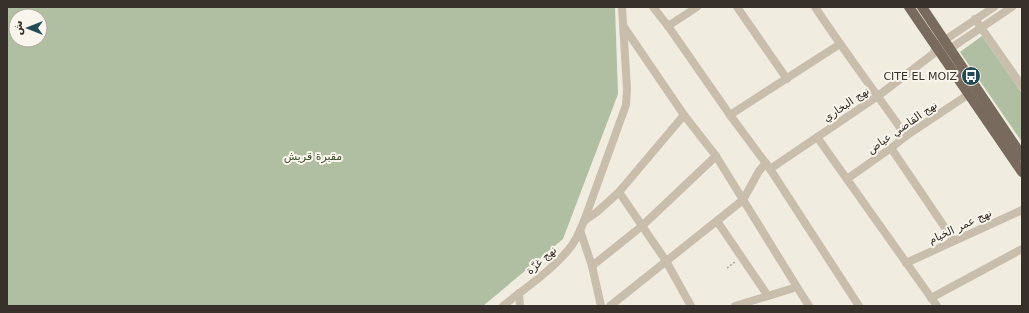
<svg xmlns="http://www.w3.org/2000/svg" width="1029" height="313" viewBox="0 0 1029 313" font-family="'DejaVu Sans','Noto Sans Arabic',sans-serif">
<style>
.green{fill:#b0bfa1;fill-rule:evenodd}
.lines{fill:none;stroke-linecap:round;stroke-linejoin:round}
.path{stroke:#b4a897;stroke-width:1.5;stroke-dasharray:2 2;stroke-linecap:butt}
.street{stroke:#c9bdac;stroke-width:8}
.primary{stroke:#786a5d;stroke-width:10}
.labels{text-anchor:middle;stroke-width:4;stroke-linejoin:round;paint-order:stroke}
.poi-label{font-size:11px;fill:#37302b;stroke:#f9f5ec;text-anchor:end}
.street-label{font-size:11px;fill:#37302b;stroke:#f9f5ec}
.park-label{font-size:11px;fill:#415430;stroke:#f9f5ec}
</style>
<rect width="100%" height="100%" fill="#f1ece0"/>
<g class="green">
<path d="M7,7H615L618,94L563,239L483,306H7ZM16,16H40V40H16Z"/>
<polygon points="982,36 1022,93 1022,142 960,52"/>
</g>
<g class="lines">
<polyline class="path" points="727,268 735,262"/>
<g class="street">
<polyline points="653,7 668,26 730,115 770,169 859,306"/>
<polyline points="737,7 787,79"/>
<path d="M815,7C844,51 876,93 906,136"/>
<polyline points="975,19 1022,86"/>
<polyline points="668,26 697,7"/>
<polyline points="624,27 684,115 716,156 797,287 809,306"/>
<polyline points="934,52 936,46 994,7"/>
<polyline points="945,52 1012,7"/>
<polyline points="730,115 840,44"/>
<polyline points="817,137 937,306"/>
<polyline points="891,148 954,241"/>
<polyline points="770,169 878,96 933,54"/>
<polyline points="847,179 891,148 906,136 969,94"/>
<polyline points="619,192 666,261 691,306"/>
<polyline points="584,221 597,212 619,192 684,115"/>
<polyline points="717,221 768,296"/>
<polyline points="580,230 592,266 601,306"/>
<polyline points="906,263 1022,210"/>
<polyline points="592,266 642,226 716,156"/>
<polyline points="519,293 520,306"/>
<polyline points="931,298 1022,249"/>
<path d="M503,306C524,289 552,270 569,249C576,241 580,231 584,221L626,105L627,89L622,7"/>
<polyline points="610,306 743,200 759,171 766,163"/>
<polyline points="735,306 797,287"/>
</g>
<g class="primary">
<polyline points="909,7 1022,172"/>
<polyline points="922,7 944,40 1022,156"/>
</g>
</g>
<defs>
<symbol id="bus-disc" viewBox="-11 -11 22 22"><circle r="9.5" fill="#234b56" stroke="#f9f5ec"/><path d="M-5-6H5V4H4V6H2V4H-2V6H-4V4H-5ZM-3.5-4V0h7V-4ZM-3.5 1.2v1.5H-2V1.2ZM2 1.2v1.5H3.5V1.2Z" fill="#fff"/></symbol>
</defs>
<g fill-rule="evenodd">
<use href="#bus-disc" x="960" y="65" width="22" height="22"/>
</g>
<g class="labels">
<g class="poi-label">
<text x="957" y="80">CITE EL MOIZ</text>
</g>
<g class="street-label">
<text transform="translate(846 104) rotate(-34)" y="4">نهج البخاري</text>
<text transform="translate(902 127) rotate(-35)" y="4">نهج القاضي عياض</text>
<text transform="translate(960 226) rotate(-25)" y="4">نهج عمر الخيام</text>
<text transform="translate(541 260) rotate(-41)" y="4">نهج غزّة</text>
</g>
<g class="park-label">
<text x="313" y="160">مقبرة قريش</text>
</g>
</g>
<rect width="1029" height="313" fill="none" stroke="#37302b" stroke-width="16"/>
<g transform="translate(28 28) rotate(270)"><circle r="19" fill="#f9f5ec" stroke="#aba69f"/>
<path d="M0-3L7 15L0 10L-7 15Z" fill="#234b56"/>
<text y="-6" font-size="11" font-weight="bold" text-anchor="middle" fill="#37302b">ش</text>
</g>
</svg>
